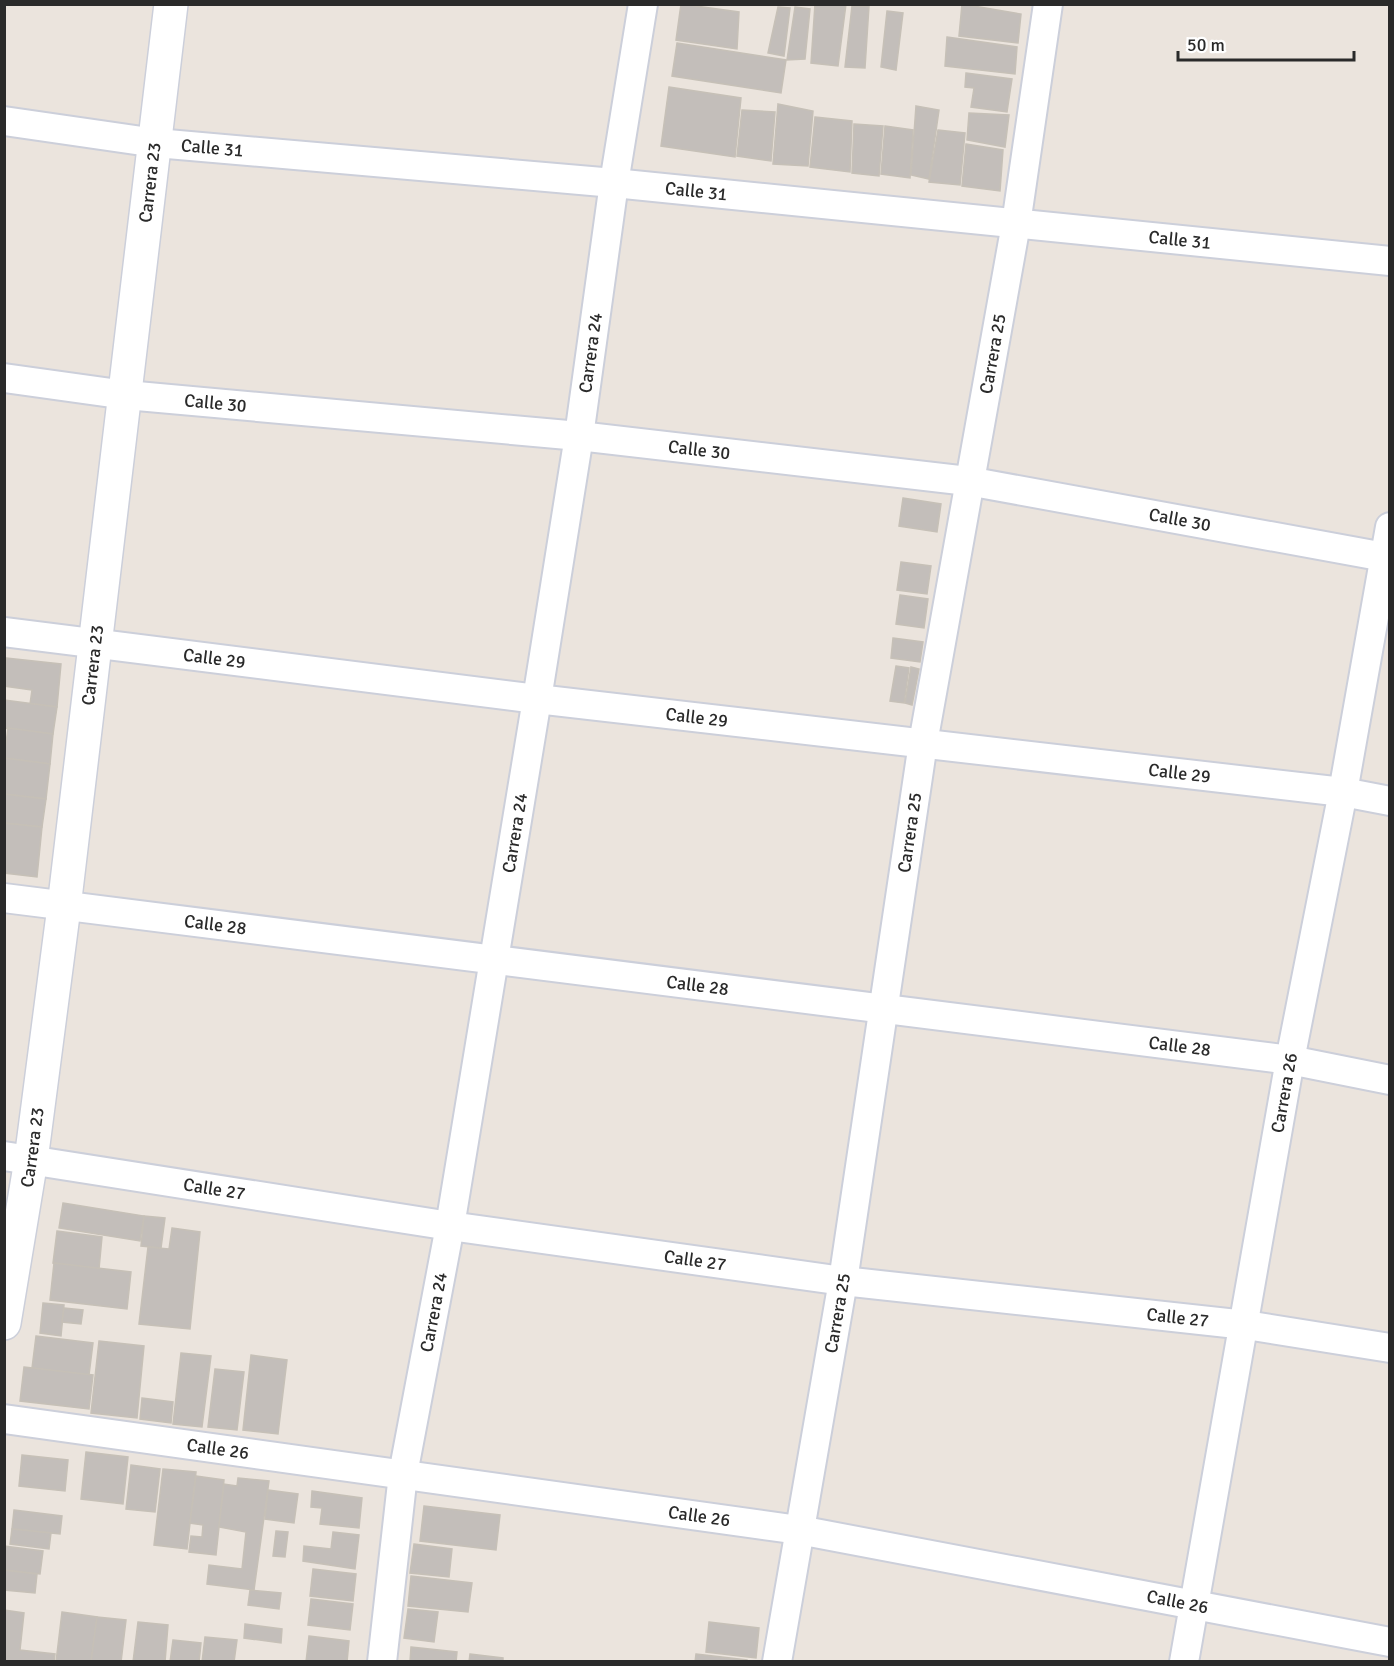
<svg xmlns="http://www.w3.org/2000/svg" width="1394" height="1666" viewBox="0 0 1394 1666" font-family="Signika,sans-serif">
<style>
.building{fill:#c3beba;stroke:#c6c0b7;stroke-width:1.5}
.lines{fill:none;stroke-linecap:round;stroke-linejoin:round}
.minor-casing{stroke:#cccfda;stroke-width:32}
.tertiary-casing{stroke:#cccfda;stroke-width:36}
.minor{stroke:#fff;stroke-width:28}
.tertiary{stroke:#fff;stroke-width:33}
.labels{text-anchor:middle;stroke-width:5;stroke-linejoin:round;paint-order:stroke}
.street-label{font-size:18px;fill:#2a2a2a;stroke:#fff}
</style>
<rect width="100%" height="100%" fill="#ebe4dd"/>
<g class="building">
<polygon points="681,4 739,12 737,49 676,40"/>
<polygon points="815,4 846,4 838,66 811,63"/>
<polygon points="962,4 1021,14 1018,43 959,36"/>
<polygon points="852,6 869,6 865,68 845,67"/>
<polygon points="778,7 790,8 784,56 768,53"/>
<polygon points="795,7 810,9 805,59 787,60"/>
<polygon points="887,11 903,13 896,70 881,67"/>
<polygon points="947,37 1017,47 1015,74 945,66"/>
<polygon points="677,43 786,60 781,93 672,76"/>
<polygon points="966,73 1012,79 1007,112 971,107 974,88 965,87"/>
<polygon points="669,87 741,98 735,157 661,146"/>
<polygon points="778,104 813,111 808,166 773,164"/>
<polygon points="916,106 939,110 929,179 911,175"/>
<polygon points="742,110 775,112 771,161 737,156"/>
<polygon points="969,113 1009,115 1005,147 967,140"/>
<polygon points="815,117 852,121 850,172 810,167"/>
<polygon points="854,124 883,126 879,176 852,173"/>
<polygon points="885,126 913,130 910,178 881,174"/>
<polygon points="938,130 965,133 960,185 929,182"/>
<polygon points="966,144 1003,150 1000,191 962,186"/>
<polygon points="903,498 941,504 937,532 899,526"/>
<polygon points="901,562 931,566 927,594 897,590"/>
<polygon points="900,595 928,599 924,628 896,624"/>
<polygon points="893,638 923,642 920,662 891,658"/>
<polygon points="6,658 61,664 57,707 30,704 32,690 4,686"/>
<polygon points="896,666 909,668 904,703 890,701"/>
<polygon points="911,667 919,669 912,705 905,703"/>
<polygon points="4,700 57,707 53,734 4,728"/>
<polygon points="8,728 53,734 50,764 4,758"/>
<polygon points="4,758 50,764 46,799 4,794"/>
<polygon points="4,794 46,799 42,827 4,823"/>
<polygon points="4,823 42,827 37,877 4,873"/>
<polygon points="63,1203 144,1216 140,1241 59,1228"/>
<polygon points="144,1216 165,1218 161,1248 141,1246"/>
<polygon points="172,1228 200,1232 190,1329 139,1324 148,1247 169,1249"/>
<polygon points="57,1231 102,1237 99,1269 53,1263"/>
<polygon points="54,1263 131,1272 127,1309 50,1300"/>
<polygon points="43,1303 64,1305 61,1336 40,1333"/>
<polygon points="64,1308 83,1310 81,1324 62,1322"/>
<polygon points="36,1336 93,1343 89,1375 32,1368"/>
<polygon points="99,1341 144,1346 137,1418 91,1413"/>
<polygon points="181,1353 211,1356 202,1427 173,1424"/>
<polygon points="251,1355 287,1360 278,1434 243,1430"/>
<polygon points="24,1367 93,1375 89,1409 20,1401"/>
<polygon points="215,1369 244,1372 237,1430 208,1427"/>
<polygon points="142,1398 173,1402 171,1423 140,1419"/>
<polygon points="86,1452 128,1457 123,1504 81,1499"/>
<polygon points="22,1455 68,1460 65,1491 19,1486"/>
<polygon points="131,1465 160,1469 155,1512 126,1509"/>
<polygon points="163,1469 196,1472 187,1549 154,1545"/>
<polygon points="196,1476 224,1480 216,1555 189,1552 191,1536 202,1537 203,1525 190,1523"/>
<polygon points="238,1478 269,1481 254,1590 207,1584 209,1565 242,1569 246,1532 219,1527 224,1484 237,1486"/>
<polygon points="268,1490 298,1494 294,1523 265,1519"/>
<polygon points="312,1491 362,1498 359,1528 320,1524 322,1508 311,1507"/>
<polygon points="424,1506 500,1515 496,1550 420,1541"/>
<polygon points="14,1510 62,1516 60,1534 12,1529"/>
<polygon points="12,1529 51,1533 49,1549 10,1544"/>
<polygon points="276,1531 288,1532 285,1557 273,1556"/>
<polygon points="333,1532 359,1535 355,1569 303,1561 304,1546 331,1549"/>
<polygon points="414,1544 452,1549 449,1577 410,1573"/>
<polygon points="4,1546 43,1551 40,1574 4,1570"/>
<polygon points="313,1569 356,1574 353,1601 310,1596"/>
<polygon points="4,1570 37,1574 35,1593 4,1590"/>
<polygon points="411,1576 472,1583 468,1612 408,1606"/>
<polygon points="250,1590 281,1593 279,1609 248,1605"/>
<polygon points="311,1599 353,1604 350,1630 308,1625"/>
<polygon points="408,1609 438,1612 434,1642 404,1638"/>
<polygon points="4,1610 24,1613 20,1650 55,1654 54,1662 4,1662"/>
<polygon points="62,1612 97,1617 91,1662 56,1662"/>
<polygon points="97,1617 126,1620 121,1662 91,1662"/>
<polygon points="138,1622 168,1625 165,1662 133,1662"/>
<polygon points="709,1622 759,1628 756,1658 706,1652"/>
<polygon points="245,1624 282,1629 281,1643 244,1638"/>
<polygon points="309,1636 349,1641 347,1662 306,1662"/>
<polygon points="205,1637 237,1640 234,1662 202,1662"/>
<polygon points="173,1640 201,1643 199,1662 170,1662"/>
<polygon points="411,1647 457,1652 456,1662 410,1662"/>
<polygon points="470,1654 503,1658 503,1662 469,1662"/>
<polygon points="696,1654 747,1660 747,1662 695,1662"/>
</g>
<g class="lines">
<defs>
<g id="minor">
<path id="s1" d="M4,121L156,143L614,183L1390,261"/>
<path id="s2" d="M4,378L126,395L579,436L968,481L1390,558"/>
<path id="s3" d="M4,632L537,699L1343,792L1390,801"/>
<path id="s4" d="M4,898L1290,1060L1390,1080"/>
<path id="s5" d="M4,1156L450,1226L843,1281L1246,1325L1390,1348"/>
<path id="s6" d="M4,1419L799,1530L1390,1642"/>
<path id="s7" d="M382,1662L403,1474L450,1226L537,699L579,436L614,183L643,4"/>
<path id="s8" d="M777,1662L843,1281L923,743L1016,224L1048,4"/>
<path id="s9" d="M1184,1662L1290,1060L1343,792L1390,527"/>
</g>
<g id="tertiary">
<path id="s10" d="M4,1323L31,1160L64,907L171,4"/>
</g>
</defs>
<use href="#minor" class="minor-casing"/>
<use href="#tertiary" class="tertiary-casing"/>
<use href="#minor" class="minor"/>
<use href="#tertiary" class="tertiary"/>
</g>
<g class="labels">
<g class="street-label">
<text dy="6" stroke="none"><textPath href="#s1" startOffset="210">Calle 31</textPath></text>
<text dy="6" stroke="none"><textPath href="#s10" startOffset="1150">Carrera 23</textPath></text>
<text dy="6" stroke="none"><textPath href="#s1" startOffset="696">Calle 31</textPath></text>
<text dy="6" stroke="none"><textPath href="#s1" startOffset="1182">Calle 31</textPath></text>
<text dy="6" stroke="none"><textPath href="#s7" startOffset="1326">Carrera 24</textPath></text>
<text dy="6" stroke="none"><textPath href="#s8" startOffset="1326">Carrera 25</textPath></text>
<text dy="6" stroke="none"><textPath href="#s2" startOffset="213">Calle 30</textPath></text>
<text dy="6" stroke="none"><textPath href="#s2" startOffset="699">Calle 30</textPath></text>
<text dy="6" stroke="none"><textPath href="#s2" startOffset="1185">Calle 30</textPath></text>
<text dy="6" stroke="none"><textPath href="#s3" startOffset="212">Calle 29</textPath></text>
<text dy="6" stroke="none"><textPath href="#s10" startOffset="664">Carrera 23</textPath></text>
<text dy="6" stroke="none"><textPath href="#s3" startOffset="698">Calle 29</textPath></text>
<text dy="6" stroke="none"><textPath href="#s3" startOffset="1184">Calle 29</textPath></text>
<text dy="6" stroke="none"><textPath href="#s7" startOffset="840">Carrera 24</textPath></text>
<text dy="6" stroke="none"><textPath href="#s8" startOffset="840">Carrera 25</textPath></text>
<text dy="6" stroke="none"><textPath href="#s4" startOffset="213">Calle 28</textPath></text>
<text dy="6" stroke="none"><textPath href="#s4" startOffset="699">Calle 28</textPath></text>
<text dy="6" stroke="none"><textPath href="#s4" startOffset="1185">Calle 28</textPath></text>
<text dy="6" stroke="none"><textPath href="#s9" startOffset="578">Carrera 26</textPath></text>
<text dy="6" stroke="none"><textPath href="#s10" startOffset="178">Carrera 23</textPath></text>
<text dy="6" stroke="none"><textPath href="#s5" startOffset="213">Calle 27</textPath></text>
<text dy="6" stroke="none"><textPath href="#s5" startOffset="699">Calle 27</textPath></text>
<text dy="6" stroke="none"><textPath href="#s7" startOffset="354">Carrera 24</textPath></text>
<text dy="6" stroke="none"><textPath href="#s8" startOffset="354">Carrera 25</textPath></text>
<text dy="6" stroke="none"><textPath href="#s5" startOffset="1185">Calle 27</textPath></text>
<text dy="6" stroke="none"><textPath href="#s6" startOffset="216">Calle 26</textPath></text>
<text dy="6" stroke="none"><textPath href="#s6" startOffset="702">Calle 26</textPath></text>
<text dy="6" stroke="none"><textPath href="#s6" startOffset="1188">Calle 26</textPath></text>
</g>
</g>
<rect width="1394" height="1666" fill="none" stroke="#2a2a2a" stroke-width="12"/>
<path d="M1178 51v9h176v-9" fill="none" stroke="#2a2a2a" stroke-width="3"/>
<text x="1187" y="51" font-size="18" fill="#2a2a2a" stroke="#ffffff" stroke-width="4.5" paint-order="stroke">50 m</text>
</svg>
